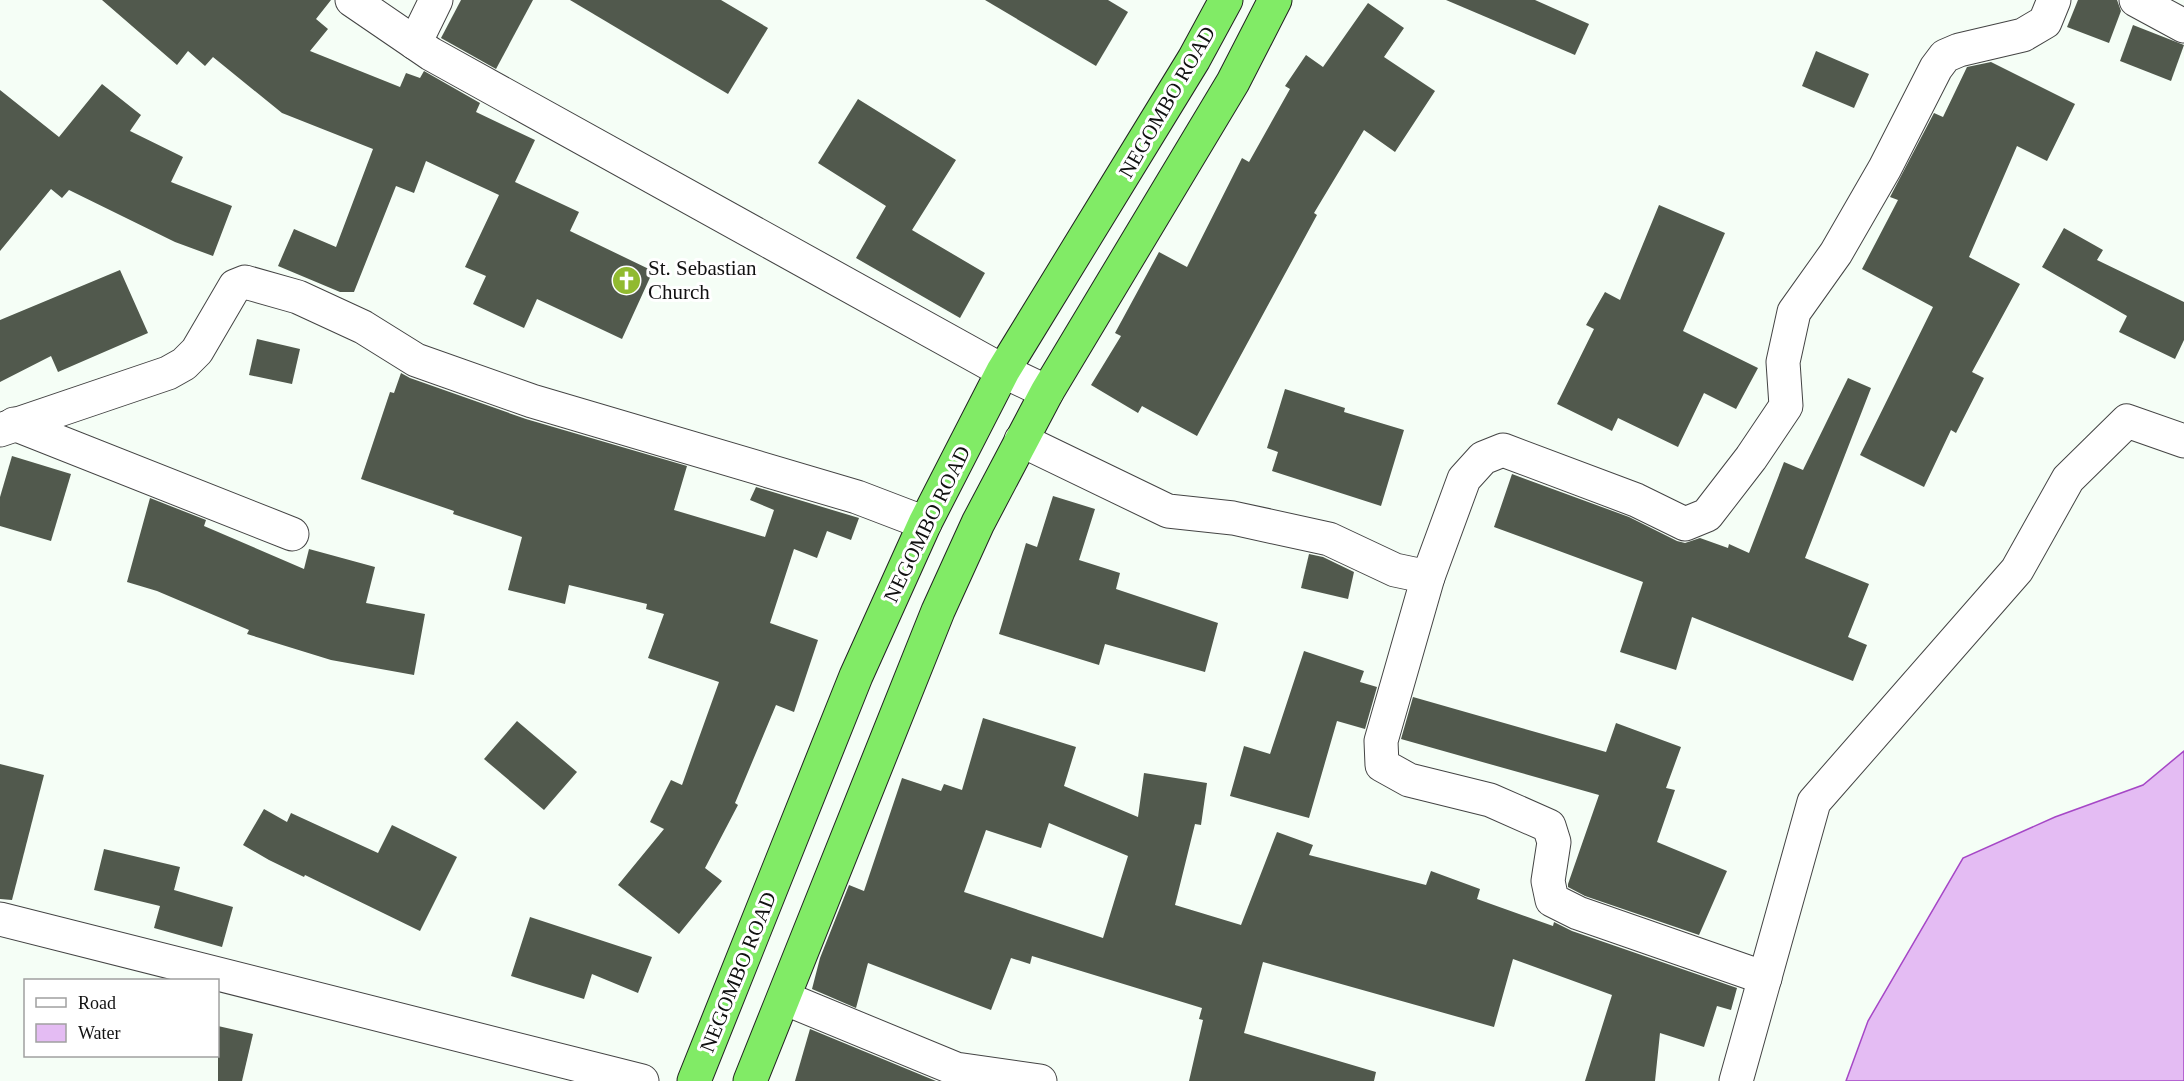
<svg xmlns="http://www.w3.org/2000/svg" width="2184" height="1081" viewBox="0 0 2184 1081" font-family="'Times New Roman',serif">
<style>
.water{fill:#e4bcf3;stroke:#a547c6;stroke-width:1.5}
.building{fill:#51594d;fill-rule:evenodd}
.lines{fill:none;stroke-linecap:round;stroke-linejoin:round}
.street-casing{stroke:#444;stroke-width:35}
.highway-casing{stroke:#222;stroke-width:35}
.street{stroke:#fff;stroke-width:33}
.highway{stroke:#81eb66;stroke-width:33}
.labels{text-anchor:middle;stroke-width:6;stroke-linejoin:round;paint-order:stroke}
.street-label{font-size:21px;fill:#111;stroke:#fff}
.poi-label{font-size:21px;fill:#111;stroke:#fff;text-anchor:start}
</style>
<rect width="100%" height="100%" fill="#f5fef6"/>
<polygon class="water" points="2184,751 2184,1081 1846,1081 1868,1021 1963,858 2055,817 2143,785"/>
<g class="building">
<polygon points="102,0 331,0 316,19 328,29 310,51 400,87 406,73 420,78 424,71 480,103 476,112 535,140 515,182 579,212 570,231 653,271 622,339 537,299 524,328 473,304 486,276 465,267 499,195 426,161 414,193 396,186 354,292 340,292 278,266 294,229 336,247 373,149 282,113 213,57 205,66 188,51 177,65"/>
<polygon points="461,0 533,0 496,69 441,38"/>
<polygon points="570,0 721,0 768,28 728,94"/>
<polygon points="985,0 1108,0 1128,12 1096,66"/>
<polygon points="1446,0 1535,0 1589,24 1575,55"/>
<polygon points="2078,0 2117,0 2121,11 2109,43 2067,27"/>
<polygon points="1368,3 1404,28 1384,57 1435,91 1395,152 1364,130 1314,213 1317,215 1197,436 1142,406 1138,413 1091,385 1121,336 1115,333 1159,252 1187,267 1242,158 1249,162 1290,89 1285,86 1306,55 1323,67"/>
<polygon points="2133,25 2184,45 2171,81 2120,61"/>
<polygon points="1816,51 1869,74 1854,108 1802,86"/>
<polygon points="1991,62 2075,104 2047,161 2017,146 1969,257 2020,284 1972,372 1984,378 1956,433 1951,430 1924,487 1860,455 1933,307 1862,269 1898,200 1890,197 1934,113 1943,117 1967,67"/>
<polygon points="102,84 141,115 130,131 183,157 171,182 232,206 213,256 175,242 69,190 62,198 51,189 0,251 0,90 59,137"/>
<polygon points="858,99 956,160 912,230 985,273 960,318 856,258 886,206 818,163"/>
<polygon points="1659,205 1725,233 1683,331 1758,368 1736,409 1704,393 1678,447 1618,418 1612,431 1557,404 1594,329 1586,325 1605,292 1620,300"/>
<polygon points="2064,228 2103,250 2097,260 2184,302 2184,340 2175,359 2119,332 2127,316 2042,267"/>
<polygon points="120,270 148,333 58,372 51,356 0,382 0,320"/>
<polygon points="257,339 300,349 292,384 249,375"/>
<polygon points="401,373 410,378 526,419 687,466 674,510 765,537 774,510 750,500 756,487 859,518 851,540 827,531 817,558 794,549 770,623 818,640 794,712 776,705 735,803 738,805 705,868 722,881 679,934 618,885 664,829 650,822 671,780 682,785 719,682 648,658 664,614 646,609 647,604 569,585 565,604 508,590 522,537 453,514 454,511 361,479 390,392 394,393"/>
<polygon points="1848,378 1871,388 1805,558 1869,584 1848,637 1867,645 1853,681 1692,617 1676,670 1620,652 1643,582 1494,527 1512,474 1629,517 1677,541 1685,543 1700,538 1728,548 1729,544 1749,553 1784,462 1803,470"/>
<polygon points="1285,389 1345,408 1344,412 1404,430 1381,506 1272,471 1278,452 1267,448"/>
<polygon points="12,456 71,474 51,541 0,526 0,497"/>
<polygon points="1053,496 1095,509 1079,560 1120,573 1116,589 1218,623 1205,672 1105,644 1099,665 999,634 1026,543 1037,547"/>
<polygon points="150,498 206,520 204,526 304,569 309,549 375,567 366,603 425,614 414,675 331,660 247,634 249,630 157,591 127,582"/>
<polygon points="1309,554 1323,557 1354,572 1348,599 1301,588"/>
<polygon points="1304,651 1364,671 1360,682 1377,687 1365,729 1337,721 1309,818 1230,796 1244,746 1270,754"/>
<polygon points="1413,697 1606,752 1616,723 1681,747 1666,788 1675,790 1657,842 1727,871 1699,935 1585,896 1568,887 1568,884 1599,795 1401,739"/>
<path d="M983,718L1076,747L1064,786L1138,817L1144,773L1207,783L1201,825L1195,824L1175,905L1241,925L1277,832L1313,845L1309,855L1426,885L1431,871L1480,889L1477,899L1553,926L1554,922L1572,931L1737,988L1731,1010L1717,1006L1704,1047L1660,1033L1655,1081H1585L1612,995L1513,959L1494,1027L1263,962L1244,1033L1376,1072L1374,1081H1189L1203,1020L1199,1019L1202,1008L1032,956L1030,964L1011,958L991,1010L868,963L856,1008L812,989L820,958L849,885L864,891L902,778L941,791L944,784L962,790ZM1049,823L1128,856L1103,938L964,892L986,830L1041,848Z"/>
<polygon points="517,721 577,772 544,810 484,759"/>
<polygon points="0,764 44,775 12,900 0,899"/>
<polygon points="264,809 287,822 291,813 378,853 392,825 457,857 420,931 305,875 304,877 269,860 243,845"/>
<polygon points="104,849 180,867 174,890 233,907 222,947 154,928 160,906 94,890"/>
<polygon points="530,917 652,957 638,993 592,974 584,999 511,976"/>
<polygon points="218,1026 253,1034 242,1081 218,1081"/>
<polygon points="810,1029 936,1081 795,1081"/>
</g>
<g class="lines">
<defs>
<g id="street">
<polyline points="352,0 431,54 1003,371 1047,392"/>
<polyline points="2136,0 2184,26"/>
<polyline points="415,43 436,0"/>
<polyline points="14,424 292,534"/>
<polyline points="0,430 168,373 184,364 197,351 235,286 245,282 298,297 363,327 416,360 532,401 857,497 925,523"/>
<polyline points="1021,440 1168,511 1233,518 1329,539 1395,570 1428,577 1464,479 1483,458 1503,450 1636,500 1685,524 1707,515 1751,458 1786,406 1783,362 1794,312 1836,253 1885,168 1936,68 1945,56 1959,50 2023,35 2045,22 2054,0"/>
<polyline points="1428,577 1381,741 1382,765 1409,780 1490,800 1549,826 1554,842 1548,881 1552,900 1578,913 1765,978"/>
<polyline points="0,919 642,1081"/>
<polyline points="784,998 956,1069 1040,1081"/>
<polyline points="1736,1081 1814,802 2017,570 2068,479 2127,421 2184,441"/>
</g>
<g id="highway">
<polyline points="694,1081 856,676 925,523 1003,371 1194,59 1226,0"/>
<polyline points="750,1081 938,611 978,523 1047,392 1233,82 1275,0"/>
</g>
</defs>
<use href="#street" class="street-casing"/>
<use href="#highway" class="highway-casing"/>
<use href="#street" class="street"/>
<use href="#highway" class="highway"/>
</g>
<defs>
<symbol id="church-disc" viewBox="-11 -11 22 22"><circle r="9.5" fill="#91ba30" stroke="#fff"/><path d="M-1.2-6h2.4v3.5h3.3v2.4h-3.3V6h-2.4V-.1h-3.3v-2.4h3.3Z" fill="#fff"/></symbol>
</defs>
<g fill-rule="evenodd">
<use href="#church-disc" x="610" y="264" width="33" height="33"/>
</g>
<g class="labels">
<g class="street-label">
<text transform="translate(1167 102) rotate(-60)" y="7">NEGOMBO ROAD</text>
<text transform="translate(927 524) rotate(-64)" y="7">NEGOMBO ROAD</text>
<text transform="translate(738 972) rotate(-68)" y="7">NEGOMBO ROAD</text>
</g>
<g class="poi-label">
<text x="648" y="275">St. Sebastian<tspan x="648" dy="24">Church</tspan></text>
</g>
</g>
<rect x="24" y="979" width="195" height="78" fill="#ffffff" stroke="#a0a0a0" stroke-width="1.5"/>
<rect x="36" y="998" width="30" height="9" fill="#ffffff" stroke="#a0a0a0" stroke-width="1.5"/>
<text x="78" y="1009" font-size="18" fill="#111111">Road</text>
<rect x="36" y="1024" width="30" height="18" fill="#e4bcf3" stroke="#a0a0a0" stroke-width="1.5"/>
<text x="78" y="1039" font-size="18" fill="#111111">Water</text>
</svg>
